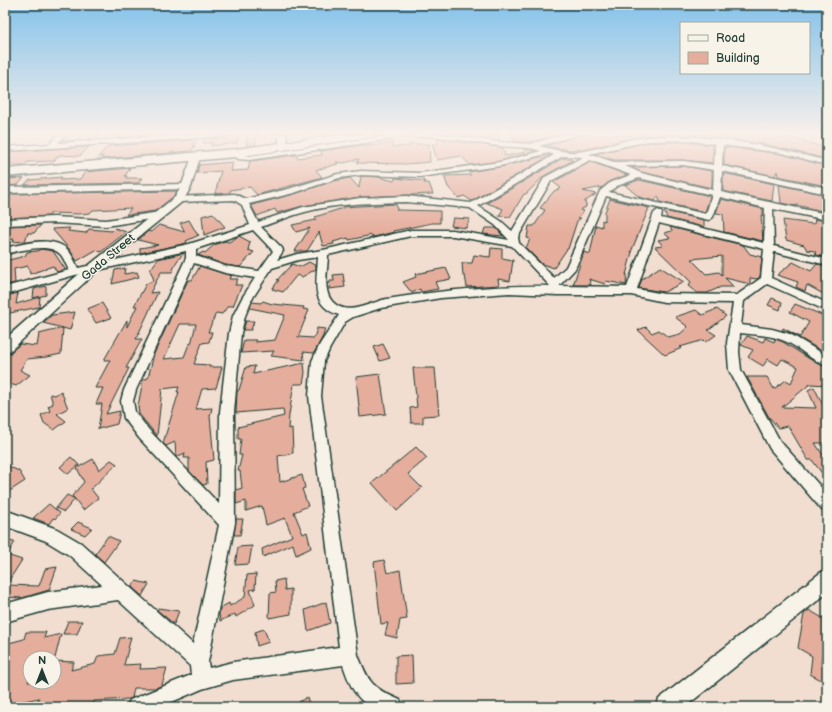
<svg xmlns="http://www.w3.org/2000/svg" width="832" height="712" viewBox="0 0 832 712" font-family="'Balsamiq Sans',sans-serif">
<style>
.building{fill:#e5ad9c;stroke:#1f3d34;fill-rule:evenodd}
.lines{fill:none;stroke-linecap:round;stroke-linejoin:round}
.minor-casing{stroke:#1f3d34;stroke-width:3}
.tertiary-casing{stroke:#1f3d34;stroke-width:3}
.trunk-casing{stroke:#1f3d34;stroke-width:3}
.minor{fill:#f7f3e8;fill-rule:evenodd}
.tertiary{fill:#f7f3e8;fill-rule:evenodd}
.trunk{fill:#f7f3e8;fill-rule:evenodd}
.labels{text-anchor:middle;stroke-width:3;stroke-linejoin:round;paint-order:stroke}
.street-label{font-size:12px;fill:#1f3d34;stroke:#f7f3e8}
</style>
<rect width="100%" height="100%" fill="#f2ded1"/>
<filter id="ink" filterUnits="userSpaceOnUse"><feTurbulence type="fractalNoise" baseFrequency=".025" numOctaves="2"/><feDisplacementMap in="SourceGraphic" scale="8" xChannelSelector="R" yChannelSelector="G"/><feConvolveMatrix kernelMatrix="1 2 1 2 8 2 1 2 1" color-interpolation-filters="sRGB"/></filter>
<g filter="url(#ink)">
<g class="building">
<polygon points="68,134 101,134 96,139 62,141"/>
<polygon points="117,134 159,134 114,138"/>
<polygon points="246,134 258,134 255,145 247,146"/>
<polygon points="451,134 498,134 500,141 499,141"/>
<polygon points="509,134 546,134 549,137 531,142 516,142"/>
<polygon points="584,134 619,135 752,134 780,136 802,140 803,141 825,148 827,150 827,159 762,144 694,135 641,136 587,149 570,150 545,146 574,137 576,135 585,135"/>
<polygon points="232,135 238,135 237,143 211,146 212,143 204,143 204,139 227,138"/>
<polygon points="438,138 503,148 505,156 526,152 523,149 536,151 500,161 470,165 461,156 437,160 432,144 438,144"/>
<polygon points="197,140 193,146 195,146 192,151 101,159 103,156 98,157 108,146"/>
<polygon points="648,142 686,142 713,145 713,163 683,160 614,160 595,154"/>
<polygon points="392,143 393,147 410,146 409,144 429,144 430,162 406,164 357,163 359,159 344,163 336,162 338,164 316,170 322,177 257,195 250,187 230,190 230,193 215,194 221,171 197,173 199,165 233,162 231,171 248,170 250,161 296,155 297,158 322,155 321,151 363,145 362,147"/>
<polygon points="89,147 80,156 59,155 54,161 28,162 24,165 5,165 5,152"/>
<polygon points="724,147 782,154 827,166 827,186 778,176 777,171 775,176 724,165"/>
<polygon points="549,155 551,155 472,201 464,196 458,198 448,187 444,176 471,175 468,172 500,167"/>
<polygon points="563,158 573,160 544,176 526,194 524,194 510,217 499,216 503,209 487,203"/>
<polygon points="591,162 627,175 610,181 603,187 583,191 596,194 584,202 586,203 586,207 580,210 584,211 578,218 581,218 577,221 568,249 567,249 554,268 542,264 526,248 530,239 527,238 529,226 534,226 545,210 540,208 554,191 561,188 553,182"/>
<polygon points="683,166 712,171 712,188 641,172 632,167"/>
<polygon points="130,168 125,176 127,176 126,178 142,178 138,183 24,185 30,180 62,177 60,180 80,179 85,172"/>
<polygon points="723,173 774,184 772,201 723,191"/>
<polygon points="361,176 378,177 394,181 395,178 425,181 424,183 429,183 433,194 360,197 303,206 277,213 275,209 257,216 252,207 252,205 294,194 334,181 350,178 359,188"/>
<polygon points="24,178 18,185 5,186 5,179"/>
<polygon points="639,180 710,196 705,212 660,202 658,196 655,201 639,197 625,185"/>
<polygon points="779,185 827,195 827,212 796,205 796,206 781,203"/>
<polygon points="177,191 173,197 155,211 126,215 131,208 93,210 90,213 79,214 51,213 49,216 5,218 5,201 13,194"/>
<polygon points="610,199 649,208 631,252 632,252 626,275 627,274 626,285 606,281 605,284 589,279 591,285 573,285 584,252 590,254 596,225 602,227 602,220 605,221 605,212"/>
<polygon points="721,199 763,209 763,216 761,215 763,241 724,232 723,214 716,213"/>
<polygon points="396,204 397,210 440,211 440,223 432,223 393,231 394,232 374,237 372,235 349,240 348,238 333,242 334,244 323,246 319,232 307,251 295,251 310,228 296,232 292,225 316,220 315,217 343,208 343,207"/>
<polygon points="664,211 704,220 704,227 667,218"/>
<polygon points="213,213 225,227 204,235 202,216"/>
<polygon points="453,218 454,218 470,219 466,228 451,226"/>
<polygon points="815,219 827,221 827,257 816,255 815,251 807,250 804,245 786,240 783,220 814,224"/>
<polygon points="189,220 197,234 199,235 186,241 187,243 140,253 140,248 158,245 138,240 148,231 151,232 159,225 185,232 180,223"/>
<polygon points="41,225 34,233 28,233 25,241 13,242 14,239 5,240 5,226"/>
<path d="M670,227L743,245L750,254L762,257L760,277L757,279L750,278V284L725,278L734,287H721L707,293H697L688,286L691,282L655,247L663,246L658,240L670,238L664,233L672,231ZM722,256V275L719,272L706,274L691,259Z"/>
<polygon points="70,228 68,231 86,233 89,229 112,231 115,228 126,232 101,252 96,250 77,261 70,250 52,229"/>
<polygon points="485,228 496,228 503,236 483,234"/>
<polygon points="239,236 250,242 248,250 254,252 240,267 225,265 198,255 203,252 205,253 214,245 225,241 229,242"/>
<polygon points="491,248 502,249 502,258 513,260 510,281 498,279 499,285 467,287 465,276 463,276 462,263 472,263 474,255 490,257"/>
<polygon points="41,249 53,251 65,269 57,272 53,266 30,274 28,266 14,269 15,283 5,285 5,261 25,256 27,252 37,251"/>
<polygon points="184,253 177,261 172,272 161,272 150,293 158,292 136,339 142,339 126,368 129,368 106,414 120,411 117,424 98,429 102,404 96,404 103,388 95,388 110,360 104,360 127,320 127,327 137,306 134,306 146,284 154,280 150,270 158,259"/>
<polygon points="309,262 316,266 316,269 302,277 297,275 283,292 272,289 279,280 277,280 292,264 300,267"/>
<polygon points="793,262 811,271 817,264 827,266 827,296 807,285 805,291 796,287 798,282 777,275"/>
<path d="M200,266L232,276L229,279H238L235,285H242L233,306H228L222,314L216,313L208,332H212L209,342L202,343L194,364L209,365V367H222L216,388L202,389L196,409L212,408L210,416L214,460L206,462L207,484L203,485L189,471V458H184L185,453L176,457L175,442L166,446L163,443L179,392H177L179,387L162,389L157,436L139,414L138,406L143,380L148,378L154,354L188,280H192ZM180,324H196L191,344H189L184,357L164,359Z"/>
<polygon points="660,267 684,282 664,292 639,288 642,279"/>
<polygon points="125,268 124,274 137,272 139,277 112,284 115,270"/>
<polygon points="446,268 451,279 435,282 438,289 421,292 420,289 412,293 403,282 416,277 415,274"/>
<polygon points="343,274 345,287 329,289 330,281 334,281 333,275"/>
<polygon points="46,286 46,295 33,298 34,289"/>
<polygon points="18,293 16,304 40,297 39,307 5,314 5,296"/>
<polygon points="772,298 782,302 780,310 768,305"/>
<polygon points="263,301 272,304 304,307 303,309 309,310 298,337 314,338 317,328 325,329 323,336 314,353 303,352 304,360 271,356 274,351 241,353 244,340 256,340 255,342 275,340 285,315 250,308 252,302 261,303"/>
<polygon points="102,303 111,318 96,323 87,309"/>
<polygon points="795,304 827,317 827,354 791,333 782,330 783,328 800,337 809,322 790,312"/>
<polygon points="717,309 726,316 708,330 716,335 706,342 704,340 680,347 682,348 665,355 638,330 646,327 652,333 659,330 668,337 680,334 688,327 675,317 696,310 702,315"/>
<polygon points="75,312 70,330 63,328 61,354 47,357 27,359 20,370 30,375 16,386 5,382 5,353 11,352 20,344 37,346 39,334 63,328 43,323 52,315"/>
<polygon points="246,321 254,321 251,330 243,330"/>
<polygon points="747,336 763,342 765,338 774,342 775,339 783,342 816,363 827,367 827,385 810,384 782,407 816,408 808,390 814,387 825,409 827,409 827,443 815,443 827,461 827,480 812,460 808,460 788,426 778,428 771,419 770,419 747,377 767,377 774,389 786,380 791,383 798,367 782,359 778,365 768,359 763,366 748,357 753,350 741,345"/>
<polygon points="383,344 390,358 380,361 374,347"/>
<polygon points="304,363 305,373 303,384 294,384 289,415 288,429 292,428 293,453 278,456 280,482 302,475 305,488 302,489 308,506 294,512 303,534 307,532 311,548 296,555 293,544 263,557 262,549 292,536 285,518 266,525 262,506 246,511 246,501 236,504 236,490 242,488 240,471 238,471 242,455 239,455 241,439 238,439 238,427 284,416 283,409 236,413 237,391 239,390 246,367 255,366 253,374"/>
<polygon points="413,368 435,368 439,415 423,416 423,423 411,423 410,408 417,407"/>
<polygon points="380,374 386,414 360,417 356,377"/>
<polygon points="61,391 68,408 57,414 66,421 54,430 44,423 41,415 50,411 48,406 53,404 50,394 55,395"/>
<polygon points="416,447 427,458 408,474 422,488 397,511 372,483"/>
<polygon points="71,457 79,465 68,474 60,467"/>
<polygon points="93,459 99,470 111,460 117,464 91,489 98,498 83,510 75,499 64,512 56,508 67,495 75,499 72,496 84,482 77,468"/>
<polygon points="5,465 19,471 25,481 5,494"/>
<polygon points="49,504 60,513 55,519 53,518 49,524 33,518"/>
<polygon points="236,519 243,519 240,535 234,535"/>
<polygon points="78,522 92,528 85,535 71,529"/>
<polygon points="108,536 119,541 104,562 95,554"/>
<polygon points="5,541 15,542 7,555 22,560 6,585 39,586 45,569 57,567 49,590 22,598 5,597"/>
<polygon points="252,546 249,564 235,565 238,547"/>
<polygon points="384,560 387,573 400,570 407,619 400,620 397,638 385,635 388,623 381,624 374,562"/>
<polygon points="256,574 255,589 250,590 255,605 236,617 235,614 220,621 219,614 220,608 229,603 230,606 245,597 247,575"/>
<polygon points="284,579 285,590 291,589 291,614 269,618 270,593 276,592 275,581"/>
<polygon points="136,581 149,584 142,596 132,587"/>
<polygon points="326,602 330,623 308,631 305,610"/>
<polygon points="158,608 179,611 174,624 157,610"/>
<polygon points="809,610 826,620 821,665 824,667 823,681 810,674 812,656 798,648 804,614"/>
<polygon points="68,621 82,621 77,634 63,634"/>
<polygon points="264,629 269,642 257,646 255,632"/>
<polygon points="26,632 46,632 44,638 61,634 55,658 30,658 30,673 28,682 54,682 54,661 74,662 71,670 95,664 98,656 115,654 120,638 131,637 124,665 141,664 140,669 167,668 162,685 156,688 134,688 132,698 129,699 94,701 93,707 35,707 39,698 5,705 5,695 10,681 5,682 5,644 24,639"/>
<polygon points="412,655 413,683 396,684 396,656"/>
<polygon points="307,697 310,707 291,707"/>
</g>
<g class="lines">
<defs>
<g id="minor">
<polygon points="58,134 66,134 58,143 197,134 231,134 227,136 5,151 5,147 50,144"/>
<polygon points="278,134 286,134 288,146 287,148 281,148 280,146"/>
<path d="M399,134H441L499,142L531,144L564,134H575L574,136L539,146C552,149 565,153 578,152C602,149 626,138 650,137C706,133 772,146 827,161V165L782,153L723,145L722,166L827,188V194L722,171L721,192L827,214V220L773,209L774,246L827,259V265L774,252L771,278L827,303V311L767,284L744,301L741,325L772,329L790,334L827,356V366C812,361 802,350 789,343C774,335 756,335 740,333L739,352L741,370L780,441L827,494V513L822,510L770,449L729,370L727,343L733,303L664,302L631,295H557L509,293L441,298L381,308L353,317L345,322L330,348L324,361L321,396L358,655C369,683 372,688 400,700L403,707H371C354,698 349,682 343,665L233,680L202,689L160,707H127L130,700L191,675L190,666L118,600L48,610L5,622V604L48,592L102,585L69,555L46,541L5,526V510L57,529L81,543L193,644L219,525L139,438L124,418L121,401L124,390L186,258V251L75,275L5,295V287L69,270C66,265 64,258 60,254C49,242 19,251 5,254V248C22,244 52,235 67,249C72,254 75,262 78,268L189,244L250,225L242,205L234,200L179,202L175,199L176,197L235,194L246,199L288,189L338,174L361,171L420,173L500,162L541,151L531,148L499,146L432,136L406,137L249,160L238,159L232,153L236,151L243,155L249,156ZM686,140L715,144L714,165L683,161L614,162L589,154L648,141ZM549,153L554,155L471,203L406,196L360,198L303,207L258,222L249,204L294,193L339,178L361,175L420,177L500,166ZM563,156L583,157L545,177L512,231L501,221L478,206ZM590,160L631,175L611,182L600,191L566,267L554,278L519,243L518,237L551,181ZM683,165L714,170L713,190L641,173L625,166ZM639,178L712,195L706,214L609,192L617,186ZM606,196L709,220L713,217L720,197L765,208L764,243L661,218L662,213L658,210L654,213L627,287L560,286V285L575,269ZM406,202L470,208L495,225L509,240L453,230H411L323,250L297,254L277,260L283,251L282,248L261,227C275,222 290,216 305,212C337,203 372,203 406,202ZM659,223L764,249L761,278L737,295L664,294L637,289ZM253,230L273,251L259,271L225,266L196,256V249ZM411,236H453L512,246L550,286C493,285 442,290 387,299C370,302 350,316 335,304C321,293 328,270 328,255ZM318,257C317,281 309,305 339,315L320,344L312,361L309,396L339,647L233,662L209,668L208,662L235,523L234,412L241,333L245,316L252,299L272,268L298,260ZM194,263L225,273L255,278L242,298L233,316L229,333L220,412L219,504L149,430L135,412L133,401L136,390Z"/>
<polygon points="186,184 189,185 190,187 189,189 5,193 5,187"/>
<polygon points="160,212 164,215 163,217 106,226 54,223 5,225 5,219 54,217 106,220"/>
</g>
<g id="tertiary">
<polygon points="196,154 200,157 191,187 183,201 96,272 10,351 5,352 5,339 88,266 175,197 181,187 192,157"/>
<polygon points="827,570 827,593 685,707 656,707 659,699 820,573"/>
</g>
<polygon id="trunk" points="347,134 376,134 374,136 370,137 236,157 5,177 5,169 236,149"/>
</defs>
<use href="#minor" class="minor-casing"/>
<use href="#tertiary" class="tertiary-casing"/>
<use href="#trunk" class="trunk-casing"/>
<use href="#minor" class="minor"/>
<use href="#tertiary" class="tertiary"/>
<use href="#trunk" class="trunk"/>
</g>
</g>
<linearGradient id="sky" x2="0" y2="1"><stop stop-color="#84c2eb"/><stop offset="0.57" stop-color="#f9f0ea"/><stop offset="1" stop-color="#f9f0ea" stop-opacity="0"/></linearGradient>
<rect width="832" height="234" fill="url(#sky)"/>
<g class="labels">
<g class="street-label">
<text transform="translate(108 257) rotate(-40)" y="4">Gada Street</text>
</g>
</g>
<rect width="832" height="712" fill="none" stroke="#f7f3e8" stroke-width="20"/>
<rect x="10" y="10" width="812" height="692" fill="none" stroke="#1f3d34" stroke-width="1.5" filter="url(#ink)"/>
<rect x="680" y="22" width="130" height="52" fill="#f7f3e8" stroke="#a1aaa0"/>
<rect x="688" y="35" width="20" height="6" fill="#f7f3e8" stroke="#a1aaa0"/>
<text x="716" y="42" font-size="12" fill="#1f3d34">Road</text>
<rect x="688" y="52" width="20" height="12" fill="#e5ad9c" stroke="#a1aaa0"/>
<text x="716" y="62" font-size="12" fill="#1f3d34">Building</text>
<g transform="translate(42 670)"><circle r="19" fill="#f7f3e8" stroke="#a1aaa0"/>
<path d="M0-3L7 15L0 10L-7 15Z" fill="#1f3d34"/>
<text y="-6" font-size="11" font-weight="bold" text-anchor="middle" fill="#1f3d34">N</text>
</g>
</svg>
